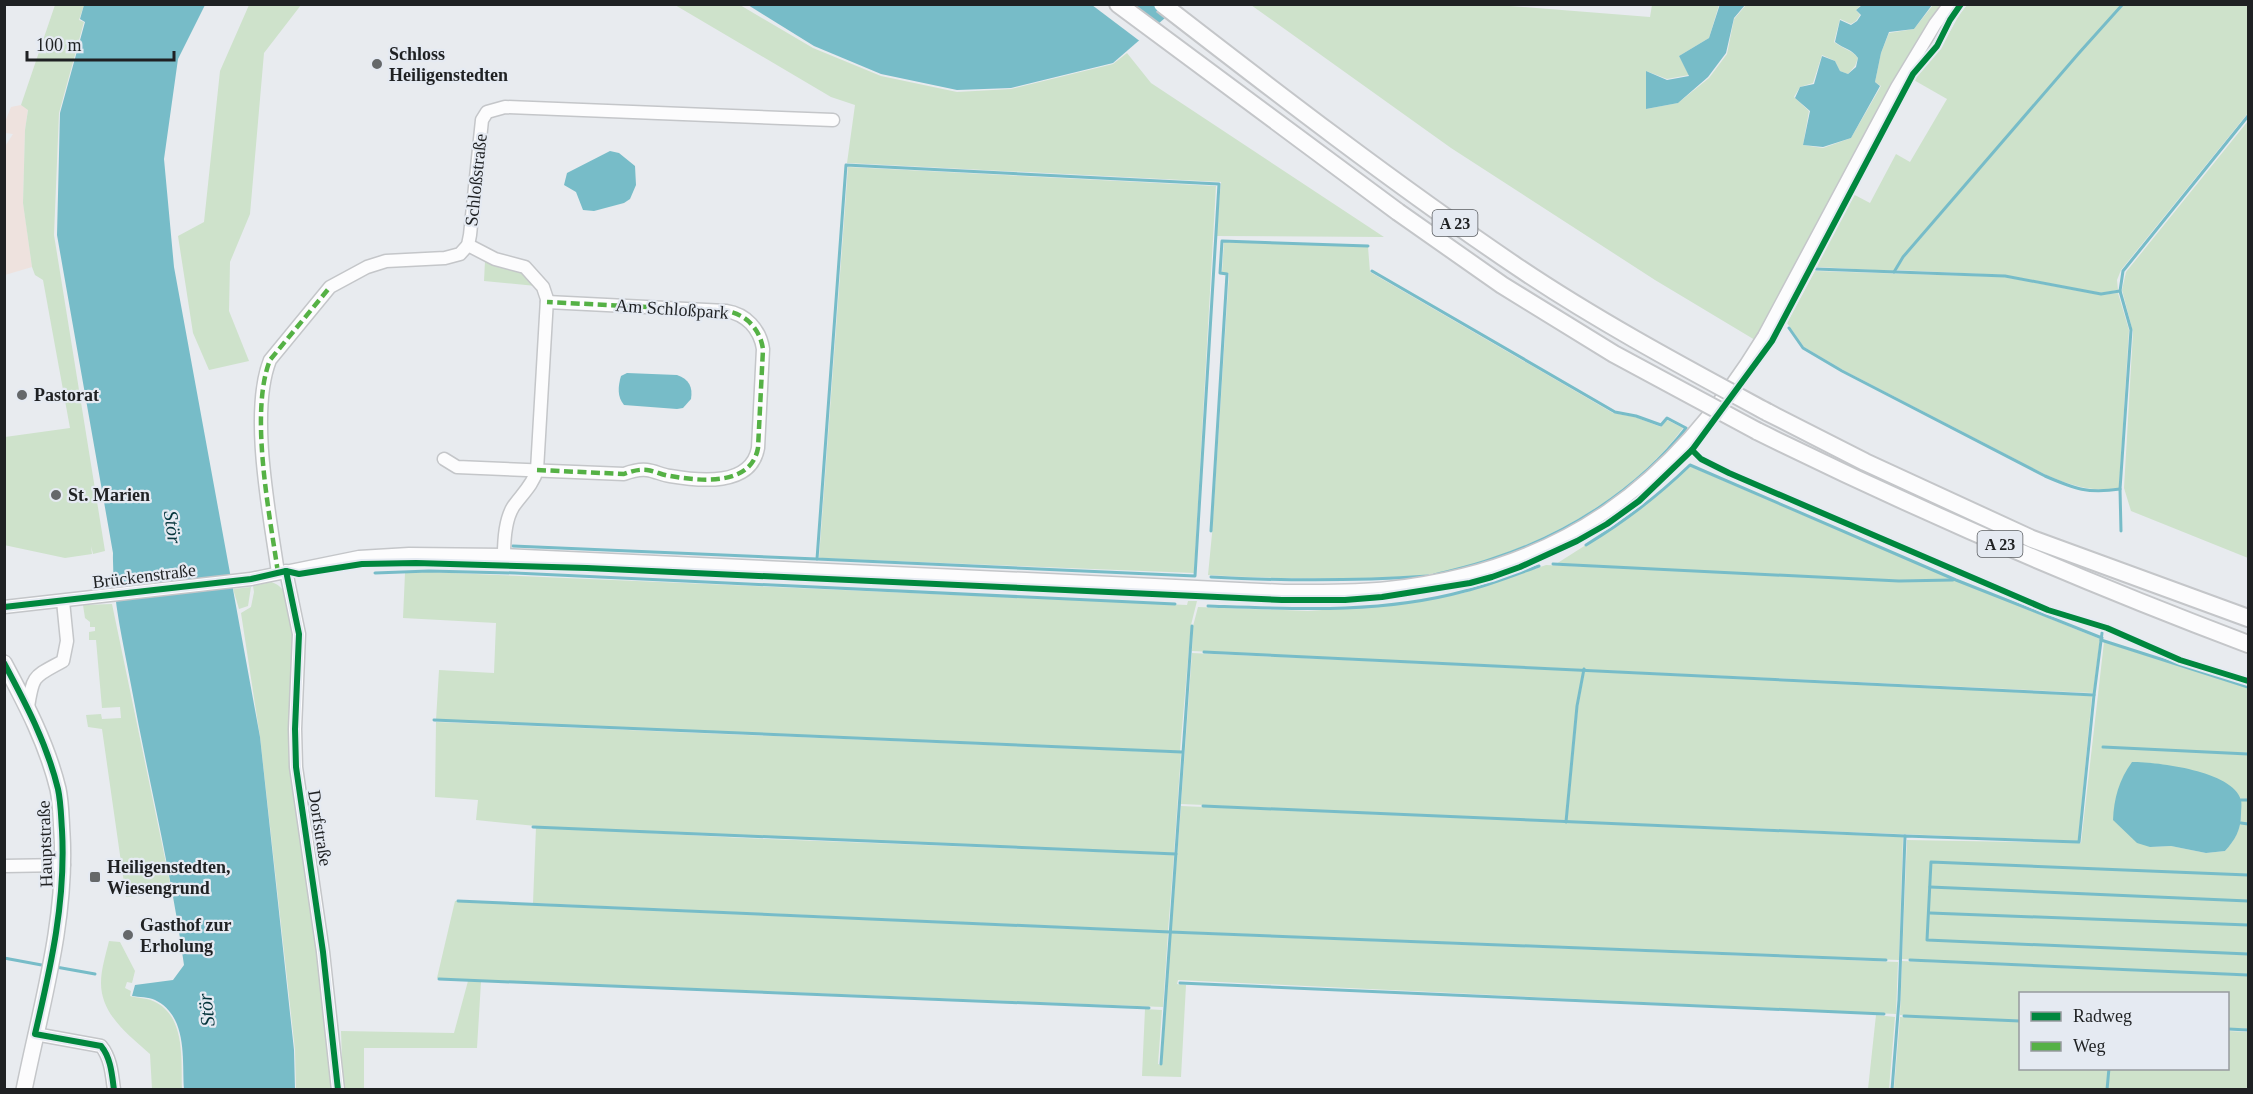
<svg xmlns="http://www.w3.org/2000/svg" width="2253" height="1094" viewBox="0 0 2253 1094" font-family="'Times New Roman',serif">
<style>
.commercial{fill:#eee2de}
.green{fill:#cee2cb;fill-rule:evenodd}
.water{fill:#77bcc8}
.pier{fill:#e8ebef}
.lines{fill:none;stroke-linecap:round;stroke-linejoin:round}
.stream{stroke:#77bcc8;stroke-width:3}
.minor-casing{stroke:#c4c6c9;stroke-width:15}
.major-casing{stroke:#c4c6c9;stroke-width:18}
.highway-casing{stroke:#c4c6c9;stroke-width:20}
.minor{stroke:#fcfcfd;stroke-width:12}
.major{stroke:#fcfcfd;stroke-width:15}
.highway{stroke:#fcfcfd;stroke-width:16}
.highway-bridge-casing{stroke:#c4c6c9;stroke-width:20;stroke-linecap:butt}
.highway-bridge{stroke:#fcfcfd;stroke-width:16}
.quiet{stroke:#55b145;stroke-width:4.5;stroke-dasharray:9 4.5;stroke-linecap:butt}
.cycleway-casing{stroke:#e5eaf2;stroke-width:10}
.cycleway{stroke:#00873e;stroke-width:6}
.poi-dot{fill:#65686a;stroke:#e5eaf2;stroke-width:2}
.labels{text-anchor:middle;stroke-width:4.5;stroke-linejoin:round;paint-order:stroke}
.shield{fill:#e5eaf2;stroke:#5a5d61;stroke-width:1.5}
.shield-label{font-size:16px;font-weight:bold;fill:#1f2123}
.poi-label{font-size:18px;font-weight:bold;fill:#1f2123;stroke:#e5eaf2;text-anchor:start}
.street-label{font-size:18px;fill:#1f2123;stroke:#e5eaf2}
.water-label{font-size:20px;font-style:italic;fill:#05353c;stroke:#e5eaf2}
</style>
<rect width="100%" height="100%" fill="#e8ebef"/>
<polygon class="commercial" points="21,105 28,109 25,130 23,202 32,267 5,275 4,148 13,134 5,133 5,122 11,107"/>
<g class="green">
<path d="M1486,4L1650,17L1652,5H1719L1709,38L1679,56L1689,75L1667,79L1646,71V109L1678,103L1709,78L1727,54L1734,19L1746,5H1861L1856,10L1860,15L1856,21L1851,24L1840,19L1834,42C1843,49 1852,50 1858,58L1855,66L1848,74L1840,71L1835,61L1822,55L1813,83L1800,87L1794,97L1809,111L1803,145L1823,148L1851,138L1881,86L1875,82L1881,53L1889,33L1914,29L1933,5H1941L1890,85L1755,340L1655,280L1451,148L1251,5Z"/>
<polygon points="55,5 84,5 79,20 84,22 59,113 54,235 105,551 93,554 91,546 92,554 65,558 4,545 5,437 70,428 43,280 35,275 32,267 23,203 25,130 28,110 21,105"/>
<polygon points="249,5 301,5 264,53 250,214 230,262 229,311 249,361 209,370 193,333 178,236 204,222 220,71"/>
<polygon points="675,5 740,5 813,48 881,76 957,92 1011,89 1113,64 1127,53 1151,83 1384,237 1216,236 1221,182 847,163 855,105 831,97"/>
<polygon points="1967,5 2121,5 1902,257 1894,271 1817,267 1851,193 1870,203 1896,154 1910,162 1947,99 1912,79 1941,48 1959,15"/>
<polygon points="2124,5 2248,5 2248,113 2121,270 2117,280 2118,290 2101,293 2005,275 1896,270 1904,258 2079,54"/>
<polygon points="2248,121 2248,558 2131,511 2124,488 2133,332 2122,290 2126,272"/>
<polygon points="848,167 1216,186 1194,573 819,558"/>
<path d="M1224,242L1368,247L1370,272L1613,413L1635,417L1661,427L1667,420L1683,428C1627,504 1523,557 1431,574C1408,578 1382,578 1358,578C1308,579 1258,578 1208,575L1212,534L1229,274L1222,272Z"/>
<polygon points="485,261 522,270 536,286 484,281"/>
<path d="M1815,271L2004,277L2101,295L2118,293L2129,330L2119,488C2089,492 2073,486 2046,475L1843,370L1804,347L1787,323Z"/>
<path d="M1689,466L1952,579L1899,580L1556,564C1604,534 1649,505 1689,466Z"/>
<polygon points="1546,565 1899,581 1956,580 2100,639 2093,693 1192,651 1193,626 1198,607 1308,611 1395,605 1464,593"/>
<polygon points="428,572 1187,605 1188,601 1197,601 1191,625 1180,751 436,720 439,670 494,673 496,623 403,618 405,573"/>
<path d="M271,582C274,583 277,584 279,586C300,602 293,669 292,693L332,1089H296L295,1050L260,737L241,613L251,607L254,592L253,586Z"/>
<polygon points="251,587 248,606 239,609 233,589"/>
<polygon points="112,604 172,892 126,897 102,729 88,727 86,715 101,714 102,719 121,718 120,707 102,708 96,640 89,640 89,632 95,631 95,627 90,627 90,622 85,618 83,605"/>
<path d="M2104,642L2248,688V753L2103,747L2248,755V974L1902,959L1907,840L2081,843ZM2241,800C2241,823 2241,833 2225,851L2206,853L2171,846L2150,847Z"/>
<polygon points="1192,653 1583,671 1576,706 1565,821 1181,804"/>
<polygon points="1585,670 2092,696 2078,841 1567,821 1578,707"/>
<polygon points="436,722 1181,753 1174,853 744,837 536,826 476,820 478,800 435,797"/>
<polygon points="1181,806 1903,837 1899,960 1171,931"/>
<polygon points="536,827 743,838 1174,855 1168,931 533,903"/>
<polygon points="455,901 1168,933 1163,1007 437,978"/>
<polygon points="1171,933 1898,962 1896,1014 1178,980 1177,984 1186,985 1181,1077 1142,1076 1145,1009 1162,1010 1158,1064 1162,1065"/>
<path d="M109,941L120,942L135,971L132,983L127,982L125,988L131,991L130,996C138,998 147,998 153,1001C186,1015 181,1060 182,1089H152L150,1054C129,1035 101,1015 101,983C101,969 106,954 109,941Z"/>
<polygon points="1902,961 2248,976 2248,1029 2228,1028 2228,994 2020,994 2020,1020 1900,1015"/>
<polygon points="468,981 481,982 477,1048 364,1048 364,1089 343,1089 341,1031 454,1033"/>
<polygon points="1876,1015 1895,1017 1889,1089 1868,1089"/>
<polygon points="1900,1017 2020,1021 2020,1068 2108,1069 2106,1089 1894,1089"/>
<polygon points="2228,1031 2248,1032 2248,1089 2108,1089 2110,1069 2228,1068"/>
</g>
<g class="water">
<polygon points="1720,4 1745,5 1734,18 1726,53 1708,77 1678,103 1646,109 1646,71 1667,80 1689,76 1679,56 1709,38"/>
<path d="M84,5H205L178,59L164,159L174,267L260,737L294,1050L295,1089H184C182,1060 188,1016 155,1000C149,997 139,997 132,996L135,985L173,980L184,965C171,870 148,778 131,685C123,641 112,598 113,553L57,235L60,113L85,22L80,19Z"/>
<polygon points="748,5 1180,5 1113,63 1011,88 957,90 881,74 814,46"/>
<path d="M1862,5H1932L1914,29L1889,32L1881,53L1875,82L1880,86L1851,138L1823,147L1803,145L1810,111L1795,98L1800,87L1814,84L1822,56L1835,61L1840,71L1848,74L1856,67L1858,58C1852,49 1844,49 1835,42L1840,20L1851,25L1857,21L1861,15L1856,10Z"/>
<polygon points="610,151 619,153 635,166 636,185 630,199 624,203 594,211 583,210 576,192 564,185 567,173"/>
<path d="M627,373L677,375C689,379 693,387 691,399L683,408L677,409L624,405C617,397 618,386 621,376Z"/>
<path d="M2132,762C2158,762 2233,771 2241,800C2242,804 2241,810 2241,814C2241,830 2235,840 2225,851L2206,853L2171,846L2150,847L2137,843L2113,820C2114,798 2119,780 2132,762Z"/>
</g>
<polygon class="pier" points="1092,5 1133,5 1161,25 1141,42"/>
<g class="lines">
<g class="stream">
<polygon points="846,165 1219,184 1195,576 817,559"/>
<polyline points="1816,269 2005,276 2101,294 2120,291"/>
<path d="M1372,271L1615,412L1636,416L1661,425L1667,418L1686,428C1638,490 1566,535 1492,559C1473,566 1453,570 1434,575"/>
<polyline points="1894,272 1903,257 2079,53 2123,4"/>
<path d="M1789,328L1803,348L1842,371L2045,476C2075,489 2088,494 2120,489"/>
<polyline points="1211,531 1227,274 1220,273 1222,241 1368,246"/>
<polyline points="2121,531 2120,489 2131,330 2120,291 2123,271 2248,116"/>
<path d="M1586,545C1624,522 1658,496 1690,465L1956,580L2102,638"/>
<polyline points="513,546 817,559"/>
<polyline points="1553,564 1899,581 1953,580"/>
<polyline points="375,573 429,571 515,573 1175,604"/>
<path d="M1211,577C1284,581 1355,581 1428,576"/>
<path d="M1208,606C1293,609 1381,614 1465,591C1490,585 1514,575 1539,566"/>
<polyline points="2101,640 2248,687"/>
<polyline points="1204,652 2094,695"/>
<polyline points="434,720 1182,752"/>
<polyline points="2103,747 2248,754"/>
<polyline points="2241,800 2248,800"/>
<polyline points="1203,806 1905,836"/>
<polyline points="1566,822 1577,706 1584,669"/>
<polyline points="2241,823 2248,824"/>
<polyline points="533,827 1176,854"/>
<polyline points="2248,875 1931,862 1927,940 2248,954"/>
<polyline points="1930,887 2248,901"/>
<polyline points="458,901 1170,932 1886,960"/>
<polyline points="1930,913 2248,925"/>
<polyline points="4,958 47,966"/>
<polyline points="1910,960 2248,975"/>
<polyline points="56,967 95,974"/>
<polyline points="439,979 1149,1008"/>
<polyline points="1180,983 1884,1014"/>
<polyline points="1904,1016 2020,1021"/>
<polyline points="2228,1029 2248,1030"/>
<polyline points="1161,1064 1192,626"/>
<polyline points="1892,1090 1899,1000 1905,836 2079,842 2094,695 2102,633"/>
<polyline points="2107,1090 2109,1068"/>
</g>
<defs>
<g id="minor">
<path d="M468,245L495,259L525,267L543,287L547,299L537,470C533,485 521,495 513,507C505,520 504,540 504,555"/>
<path d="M444,459L457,467L624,474C632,471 639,469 647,470C655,471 662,475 670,476C699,481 751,487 758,448L763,349C760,329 746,314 726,311L547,302"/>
<polyline points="286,571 299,634 295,729 296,767 323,952 338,1090"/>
<path d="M278,573C270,516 249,413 270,360L330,287L367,267L386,261L445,258L460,254L468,245L470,235L482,120L487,112L505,107L833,120"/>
<path d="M4,607L251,579L359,557L409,554L504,555L1284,591C1318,591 1354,592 1388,588C1563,569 1674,484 1764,336L1897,87L1935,24L1950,4"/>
<path d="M28,707C33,674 34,677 63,661L67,641L63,601"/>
<polyline points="4,866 64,865"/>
<path d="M35,1034L101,1046C111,1058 112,1075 114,1090"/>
</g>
<path id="major" d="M4,663C26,704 47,744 58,789C61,803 61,819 62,834C67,920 41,1006 24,1090"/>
<g id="highway">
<polyline points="1118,4 1398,212"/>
<polyline points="1767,412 1865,462 2032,539 2248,618"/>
<path d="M1757,431C1917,510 2081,581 2248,644"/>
</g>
</defs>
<use href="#minor" class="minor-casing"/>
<use href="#major" class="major-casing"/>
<use href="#highway" class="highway-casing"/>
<use href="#minor" class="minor"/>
<use href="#major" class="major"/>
<use href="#highway" class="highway"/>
<defs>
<g id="highway-bridge">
<path d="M1162,4C1278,94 1395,184 1516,266C1596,320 1682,366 1767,412"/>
<polyline points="1398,212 1502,285 1614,354 1757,431"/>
</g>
</defs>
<use href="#highway-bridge" class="highway-bridge-casing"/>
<use href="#highway-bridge" class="highway-bridge"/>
<g class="quiet">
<path d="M537,470L624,474C632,471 639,469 647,470C655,471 662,475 670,476C699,481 751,487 758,448L763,349C760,329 746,314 726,311L547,302"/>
<path d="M278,573C270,516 249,413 270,360L330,287"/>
</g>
<defs>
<g id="cycleway">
<polyline points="1692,450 1701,459 1729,473 2048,610 2107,628 2180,660 2248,681"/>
<polyline points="286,571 299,634 295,729 296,767 323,952 338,1090"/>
<polyline points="4,607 251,579 286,571 299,574 362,564 416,563 587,568 1282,600 1345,600 1382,597 1470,583 1492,577 1520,567 1577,541 1607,524 1639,501 1692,450 1772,341 1913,74 1937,46 1950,20 1961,4"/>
<path d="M4,663C26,704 47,744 58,789C61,803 61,817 62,830C66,900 51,966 35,1034L101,1046C111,1058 112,1075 114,1090"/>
</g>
</defs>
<use href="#cycleway" class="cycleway-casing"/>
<use href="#cycleway" class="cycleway"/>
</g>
<g class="poi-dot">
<circle cx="377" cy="64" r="6"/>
<circle cx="22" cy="395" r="6"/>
<circle cx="56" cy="495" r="6"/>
<rect x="89" y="871" width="12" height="12" rx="3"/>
<circle cx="128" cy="935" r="6"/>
</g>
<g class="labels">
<g class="shield">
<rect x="1432.5" y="210" width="45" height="26" rx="4.5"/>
<rect x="1977.5" y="531" width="45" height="26" rx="4.5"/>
</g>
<g class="shield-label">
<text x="1455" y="229">A 23</text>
<text x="2000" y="550">A 23</text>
</g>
<g class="poi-label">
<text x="389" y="60">Schloss<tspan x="389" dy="21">Heiligenstedten</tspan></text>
<text x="34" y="401">Pastorat</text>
<text x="68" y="501">St. Marien</text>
<text x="107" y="873">Heiligenstedten,<tspan x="107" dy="21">Wiesengrund</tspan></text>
<text x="140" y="931">Gasthof zur<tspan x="140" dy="21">Erholung</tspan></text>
</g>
<g class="street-label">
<text transform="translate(476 180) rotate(-84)" y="6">Schloßstraße</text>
<text transform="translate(672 309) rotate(4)" y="6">Am Schloßpark</text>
<text transform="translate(144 576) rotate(-7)" y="6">Brückenstraße</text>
<text transform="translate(320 828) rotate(81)" y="6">Dorfstraße</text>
<text transform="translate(45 844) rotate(-92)" y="6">Hauptstraße</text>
</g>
<g class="water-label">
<text transform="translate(173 527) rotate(82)" y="7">Stör</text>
<text transform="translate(206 1010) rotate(-96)" y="7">Stör</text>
</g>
</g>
<rect width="2253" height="1094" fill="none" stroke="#1f2123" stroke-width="12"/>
<rect x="2019" y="992" width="210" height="78" fill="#e5eaf2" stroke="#969a9f" stroke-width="1.5"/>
<rect x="2031" y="1012" width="30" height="9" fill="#00873e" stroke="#969a9f" stroke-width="1.5"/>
<text x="2073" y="1022" font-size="18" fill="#1f2123">Radweg</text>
<rect x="2031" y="1042" width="30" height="9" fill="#55b145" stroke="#969a9f" stroke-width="1.5"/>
<text x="2073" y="1052" font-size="18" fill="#1f2123">Weg</text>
<path d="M27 51v9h147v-9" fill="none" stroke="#1f2123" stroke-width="3"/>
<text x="36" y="51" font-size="18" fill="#1f2123" stroke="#e5eaf2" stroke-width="4.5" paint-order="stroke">100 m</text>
</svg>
